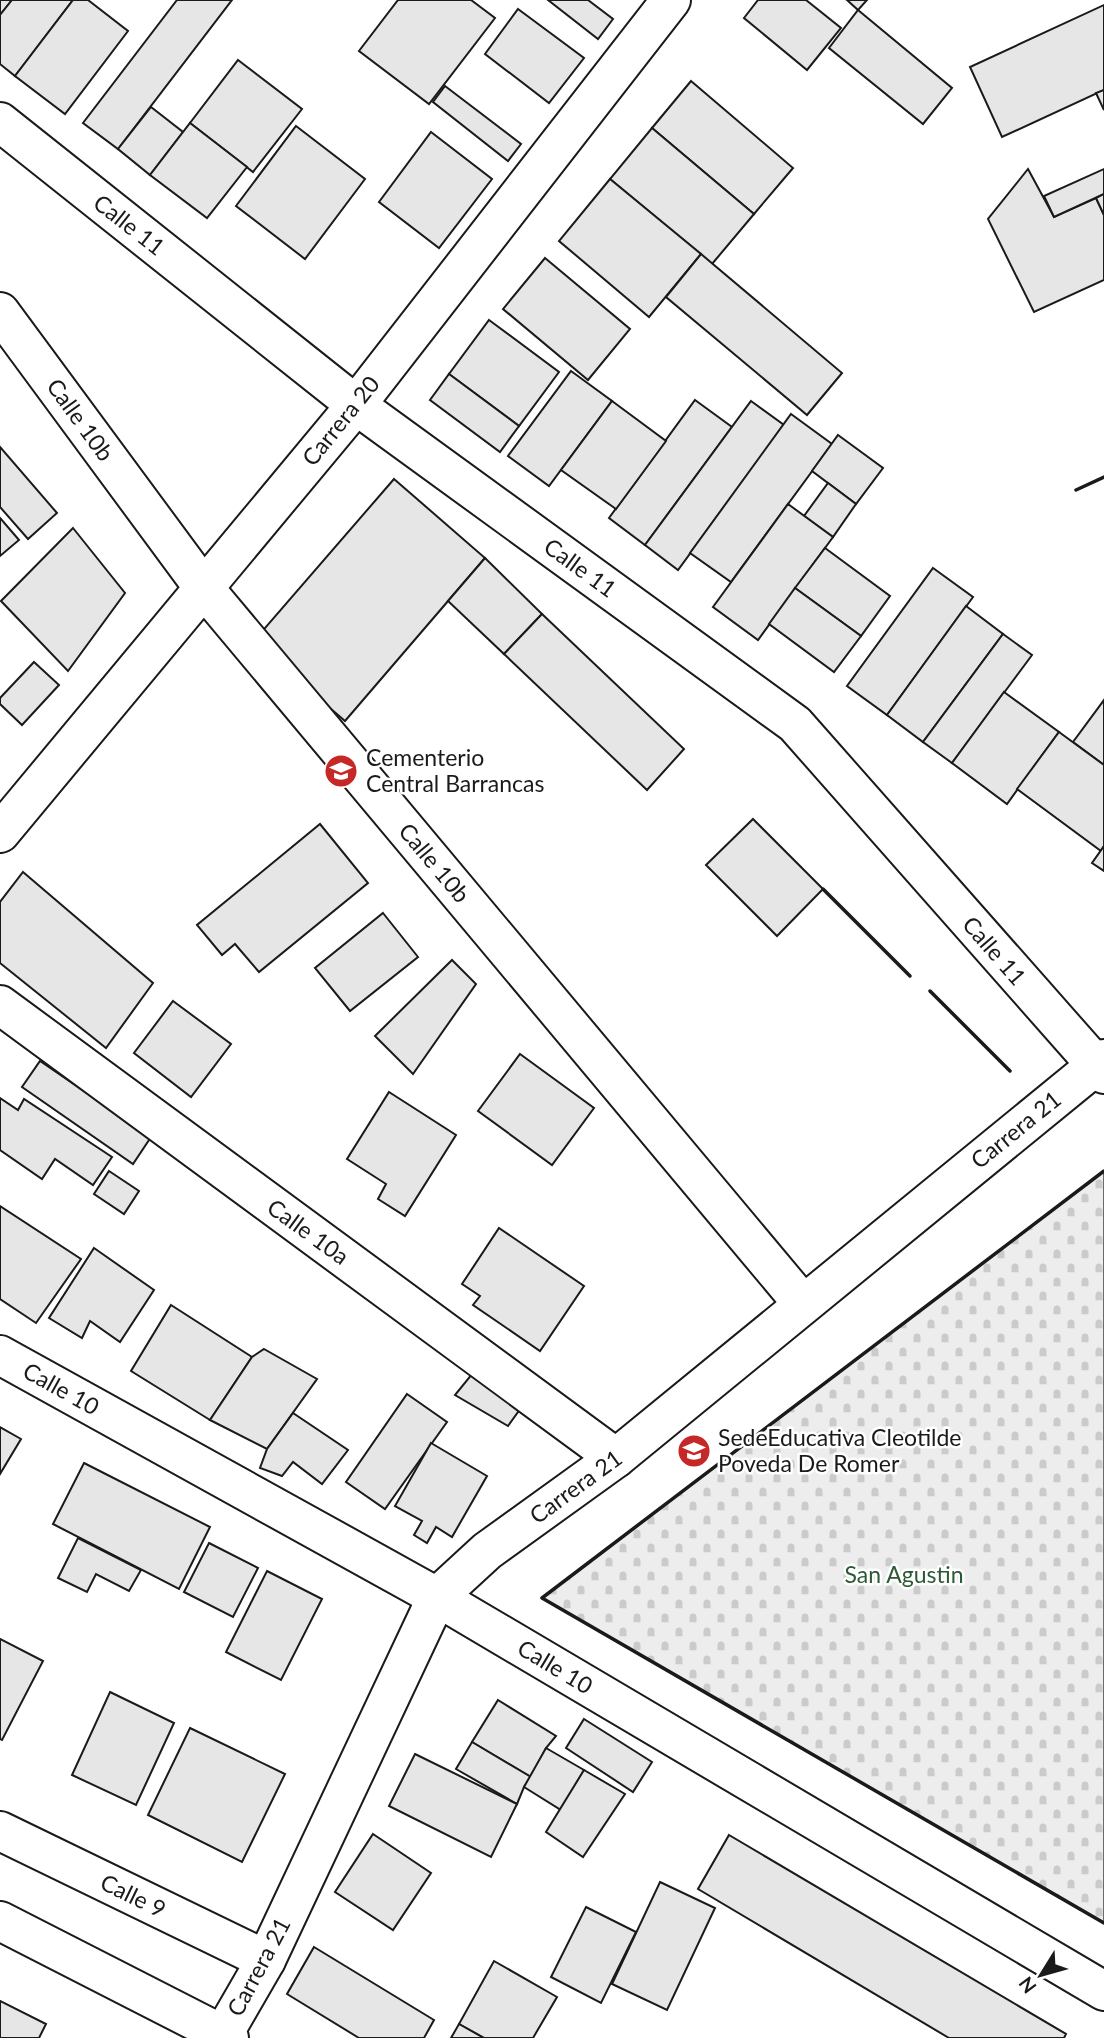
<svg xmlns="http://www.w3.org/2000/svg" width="1104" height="2038" viewBox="0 0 1104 2038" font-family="Lato,sans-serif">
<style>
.cemetery{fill:url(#cemetery-stones);stroke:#6a6a6a;stroke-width:2}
.building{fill:#e6e6e6;stroke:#1a1a1a;stroke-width:2}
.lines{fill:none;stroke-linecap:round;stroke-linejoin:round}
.minor-casing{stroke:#1a1a1a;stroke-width:42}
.minor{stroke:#fff;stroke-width:38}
.wall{stroke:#1a1a1a;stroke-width:3.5}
.labels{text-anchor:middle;stroke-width:5;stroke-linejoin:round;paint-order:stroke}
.street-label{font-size:23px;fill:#1a1a1a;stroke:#fff}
.poi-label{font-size:23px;fill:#1a1a1a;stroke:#fff;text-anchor:start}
.park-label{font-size:23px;fill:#2b5a34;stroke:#fff}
</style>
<defs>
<pattern id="cemetery-stones" width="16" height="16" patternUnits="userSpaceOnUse" patternTransform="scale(1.75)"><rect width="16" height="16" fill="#ededed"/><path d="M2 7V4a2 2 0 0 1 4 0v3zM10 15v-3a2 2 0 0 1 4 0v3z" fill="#cbcbcb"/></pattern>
</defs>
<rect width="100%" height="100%" fill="#fff"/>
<polygon class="cemetery" points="1104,1171 1104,1923 542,1598"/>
<g class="building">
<polygon points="0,0 12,0 0,15"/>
<polygon points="12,0 73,0 15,76 0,64 0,15"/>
<polygon points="73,0 88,0 128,31 65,114 15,76"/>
<polygon points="177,0 232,0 118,149 83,123"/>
<polygon points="398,0 471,0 495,18 429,104 359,51"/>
<polygon points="548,0 588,0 613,19 598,39"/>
<polygon points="758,0 806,0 841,28 807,70 744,18"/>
<polygon points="847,0 867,0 858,10"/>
<polygon points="1104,5 1104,90 1002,137 970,67"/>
<polygon points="518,9 584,58 549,103 485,54"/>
<polygon points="858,10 952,88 923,124 829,48"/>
<polygon points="238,60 302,109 253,172 190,123"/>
<polygon points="691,81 793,168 754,214 652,128"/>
<polygon points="445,86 521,144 508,161 433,102"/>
<polygon points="1104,90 1104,110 1096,93"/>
<polygon points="151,107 183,132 150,175 118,149"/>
<polygon points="190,123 247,167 207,218 150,175"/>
<polygon points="296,126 365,179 305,259 236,206"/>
<polygon points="652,128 754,214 712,264 610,179"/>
<polygon points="431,132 492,179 439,248 379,202"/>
<polygon points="1028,169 1054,217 1096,198 1104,215 1104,280 1034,312 988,219"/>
<polygon points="1104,169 1104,194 1054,217 1044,196"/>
<polygon points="610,179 701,254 649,317 559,241"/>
<polygon points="1104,194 1104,215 1096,198"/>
<polygon points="701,254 842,373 807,415 666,297"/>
<polygon points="545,258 630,329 588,380 503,309"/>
<polygon points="489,320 559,372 519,426 449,374"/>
<polygon points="571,371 612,401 549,486 508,456"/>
<polygon points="449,374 519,426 500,452 430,400"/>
<polygon points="695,400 732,427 645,545 609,518"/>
<polygon points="612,401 666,441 616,509 561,470"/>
<polygon points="751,401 784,425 678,570 645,545"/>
<polygon points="791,414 832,444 731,582 690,553"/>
<polygon points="838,435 883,468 856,504 812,471"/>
<polygon points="0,447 57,513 28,539 0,507"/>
<polygon points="394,479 485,558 345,721 253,642"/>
<polygon points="828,483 856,504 833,537 804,516"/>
<polygon points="788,504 833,537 758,640 713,607"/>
<polygon points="0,518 19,540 0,556"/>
<polygon points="73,528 125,593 68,671 1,601"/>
<polygon points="825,548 890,596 861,636 795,588"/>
<polygon points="485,558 542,614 504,654 448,601"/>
<polygon points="933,568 973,597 887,715 847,686"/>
<polygon points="795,588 861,636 834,672 769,624"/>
<polygon points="966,606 1003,634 923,742 887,715"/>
<polygon points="542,614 684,749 647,790 504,654"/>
<polygon points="1003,634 1032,655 952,763 923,742"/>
<polygon points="34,662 59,685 22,725 0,704 0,698"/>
<polygon points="1004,692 1059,732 1007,804 952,763"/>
<polygon points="1104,700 1104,765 1073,742"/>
<polygon points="1059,732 1104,765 1104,846 1101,851 1017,789"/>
<polygon points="753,819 823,889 777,936 706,865"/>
<polygon points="320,824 368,883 259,972 235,944 222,955 197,925"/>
<polygon points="1104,846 1104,871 1092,863"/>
<polygon points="23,872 153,983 106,1048 0,963 0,902"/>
<polygon points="383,913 418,957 350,1011 315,968"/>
<polygon points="452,960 476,984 413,1074 375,1036"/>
<polygon points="173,1001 231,1044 191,1097 134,1053"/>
<polygon points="520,1054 594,1108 552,1165 478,1111"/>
<polygon points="40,1061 151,1137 133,1164 22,1087"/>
<polygon points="389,1092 456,1135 405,1216 378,1199 386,1184 347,1159"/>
<polygon points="0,1098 18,1110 24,1099 112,1157 93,1185 55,1159 42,1179 0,1150"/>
<polygon points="109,1171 139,1191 124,1214 94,1194"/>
<polygon points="0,1206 81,1259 36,1323 0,1299"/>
<polygon points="499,1228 584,1286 540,1351 473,1305 480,1296 462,1284"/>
<polygon points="94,1248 154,1290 120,1342 90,1321 82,1338 49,1318"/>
<polygon points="171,1305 252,1357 210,1420 131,1371"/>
<polygon points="264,1349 317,1379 267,1449 210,1420 252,1357"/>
<polygon points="472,1374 523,1405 508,1426 455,1395"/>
<polygon points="407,1394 447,1422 385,1509 346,1482"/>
<polygon points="293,1413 348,1450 322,1484 293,1462 282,1476 260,1468 267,1449"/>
<polygon points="0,1427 21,1439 0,1474"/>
<polygon points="431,1443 487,1476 452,1537 436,1527 427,1543 414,1535 422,1521 395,1506"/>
<polygon points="84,1463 210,1527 179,1589 53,1524"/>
<polygon points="78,1538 141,1570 129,1591 96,1574 87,1592 58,1578"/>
<polygon points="209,1543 258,1568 233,1617 184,1592"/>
<polygon points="267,1571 322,1599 281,1680 226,1652"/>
<polygon points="0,1639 43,1661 2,1740 0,1739"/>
<polygon points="110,1692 174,1723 136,1805 72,1775"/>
<polygon points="498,1700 556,1736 546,1748 531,1777 472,1742"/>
<polygon points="584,1719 652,1762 633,1792 566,1748"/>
<polygon points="190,1728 285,1774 242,1862 148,1815"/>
<polygon points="472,1742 531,1777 524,1787 517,1804 456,1769"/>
<polygon points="546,1748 584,1770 561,1810 524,1787"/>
<polygon points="415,1754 517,1804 491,1857 389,1806"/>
<polygon points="584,1770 625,1794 583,1857 546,1832"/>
<polygon points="373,1834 431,1873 393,1930 335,1892"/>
<polygon points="729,1835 1066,2034 1064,2038 949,2038 698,1889"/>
<polygon points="660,1882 715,1908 667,2010 612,1984"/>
<polygon points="586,1907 636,1932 601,2003 551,1977"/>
<polygon points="314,1947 434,2020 424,2038 359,2038 287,1994"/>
<polygon points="494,1961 557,1997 533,2038 484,2038 459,2024"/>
<polygon points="0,2001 46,2024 39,2038 0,2038"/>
<polygon points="459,2024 484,2038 451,2038"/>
</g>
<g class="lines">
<defs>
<g id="minor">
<polyline points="0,122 356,405 795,724 1104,1074"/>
<polyline points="0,312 203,587 803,1304"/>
<polyline points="0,833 356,405 671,0"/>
<polyline points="0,1005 616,1458"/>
<polyline points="0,1355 437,1597 1104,1991"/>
<polyline points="0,1831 266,1960"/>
<polyline points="0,1921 229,2038"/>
<polyline points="221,2038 266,1960 437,1597 487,1551 616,1458 1104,1059"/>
</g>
</defs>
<use href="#minor" class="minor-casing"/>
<use href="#minor" class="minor"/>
<g class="wall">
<polyline points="1076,490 1104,477"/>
<polyline points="823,889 910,976"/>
<polyline points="930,991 1010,1071"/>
<polyline points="1104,1171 542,1598 1104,1923"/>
</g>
</g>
<defs>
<symbol id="school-disc" viewBox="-11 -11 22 22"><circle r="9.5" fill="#c62828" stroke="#fff"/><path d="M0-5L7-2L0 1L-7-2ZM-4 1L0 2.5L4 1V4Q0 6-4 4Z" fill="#fff"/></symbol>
</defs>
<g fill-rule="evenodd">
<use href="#school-disc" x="322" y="752" width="38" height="38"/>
<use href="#school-disc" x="675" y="1432" width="38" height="38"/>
</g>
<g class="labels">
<g class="street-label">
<text transform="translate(129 225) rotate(38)" y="8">Calle 11</text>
<text transform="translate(80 420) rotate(54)" y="8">Calle 10b</text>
<text transform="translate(341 421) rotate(-51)" y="8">Carrera 20</text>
<text transform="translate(580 568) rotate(36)" y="8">Calle 11</text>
<text transform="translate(434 863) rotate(50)" y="8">Calle 10b</text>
<text transform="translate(994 951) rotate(49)" y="8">Calle 11</text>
<text transform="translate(1016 1130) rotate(-39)" y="8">Carrera 21</text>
<text transform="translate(308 1232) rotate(36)" y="8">Calle 10a</text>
<text transform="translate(61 1389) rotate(29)" y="8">Calle 10</text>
<text transform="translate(576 1487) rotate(-36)" y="8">Carrera 21</text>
<text transform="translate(555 1667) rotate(31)" y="8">Calle 10</text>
<text transform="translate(133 1896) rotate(26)" y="8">Calle 9</text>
<text transform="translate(259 1967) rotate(-62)" y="8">Carrera 21</text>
</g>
<g class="poi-label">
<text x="366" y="766">Cementerio<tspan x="366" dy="26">Central Barrancas</tspan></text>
<text x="718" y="1446">SedeEducativa Cleotilde<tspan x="718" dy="26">Poveda De Romer</tspan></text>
</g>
<g class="park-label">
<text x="904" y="1583">San Agustin</text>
</g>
</g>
<g transform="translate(1041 1975) rotate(233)" stroke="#ffffff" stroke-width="5" paint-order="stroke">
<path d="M0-5L12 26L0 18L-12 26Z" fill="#1a1a1a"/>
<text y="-10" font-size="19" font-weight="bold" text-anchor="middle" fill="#1a1a1a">N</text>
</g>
</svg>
